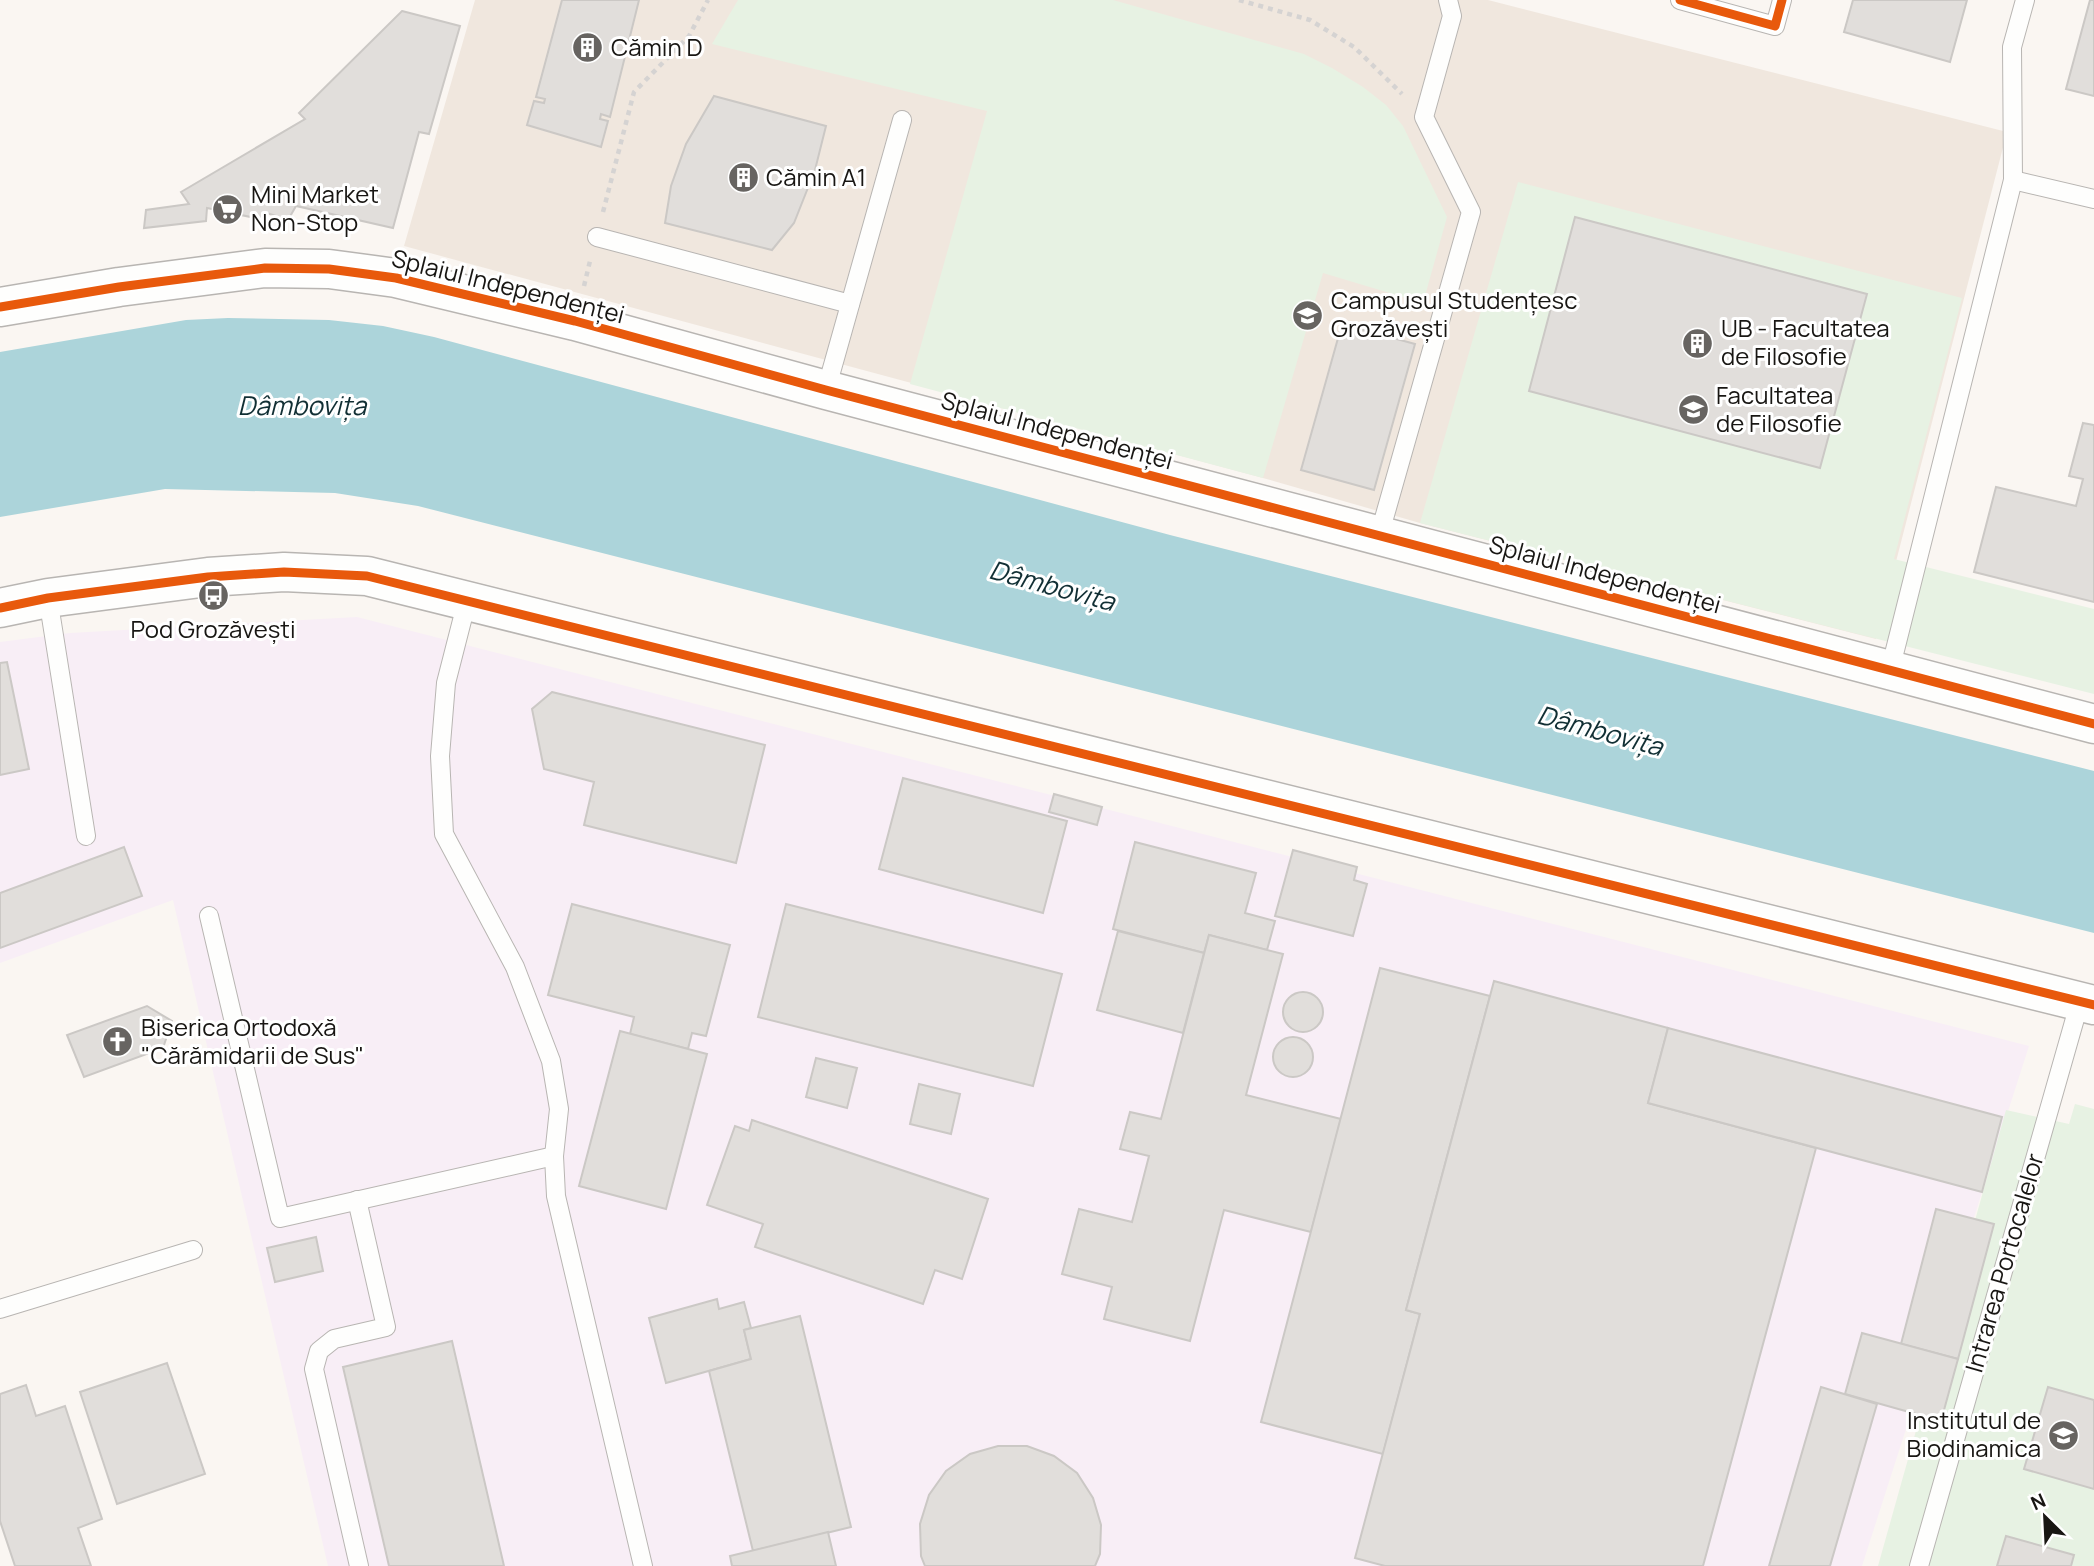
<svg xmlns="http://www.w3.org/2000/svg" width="2094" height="1566" viewBox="0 0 2094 1566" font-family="Manrope,sans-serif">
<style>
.industrial{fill:#f8eef6}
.built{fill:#f0e7de}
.green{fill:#e7f2e3}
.water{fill:#acd4da}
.building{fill:#e1dedb;stroke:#cbc8c5;stroke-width:2}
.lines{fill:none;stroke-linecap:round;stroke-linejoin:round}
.lane-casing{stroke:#b8b5b2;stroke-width:20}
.secondary-casing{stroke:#b8b5b2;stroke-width:41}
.path{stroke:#d5d3d2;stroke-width:4.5;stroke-dasharray:5 5;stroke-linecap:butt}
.lane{stroke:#fefefd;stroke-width:18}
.secondary{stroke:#fefefd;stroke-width:38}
.cycleway-casing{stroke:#fff;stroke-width:13}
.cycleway{stroke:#e8590c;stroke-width:9}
.labels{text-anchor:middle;stroke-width:6;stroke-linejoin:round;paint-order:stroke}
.poi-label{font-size:24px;fill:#181613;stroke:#fff;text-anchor:start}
.street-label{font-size:24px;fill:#181613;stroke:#fff}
.water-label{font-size:26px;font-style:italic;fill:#112f34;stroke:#fff}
</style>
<rect width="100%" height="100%" fill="#faf6f2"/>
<polygon class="industrial" points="357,617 2029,1046 1862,1566 328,1566 173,900 0,963 0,642 70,633"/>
<polygon class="built" points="475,0 1488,0 2007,132 1876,639 1420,523 1263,478 404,246"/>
<g class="green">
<polygon points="738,0 1113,0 1304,54 1332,68 1363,87 1386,105 1403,126 1447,217 1423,303 1323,273 1263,478 910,384 987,111 712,44"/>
<polygon points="1518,182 1962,298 1894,559 2094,609 2094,694 1420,523"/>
<polygon points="2075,1104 2094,1109 2094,1566 1878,1566 2006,1110 2069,1124"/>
</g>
<polygon class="water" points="228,318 329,320 383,326 434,337 1170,535 2094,771 2094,933 418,506 335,493 165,489 0,517 0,352 186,320"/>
<g class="building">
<polygon points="562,0 639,0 610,117 601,114 600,119 608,121 601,147 527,125 534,101 544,103 545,99 536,97"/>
<polygon points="1853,0 1967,0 1950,62 1844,32"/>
<polygon points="2090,0 2094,0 2094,96 2066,89"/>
<polygon points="402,11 460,26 429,134 419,132 393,228 296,206 288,220 267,213 265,220 207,208 206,221 144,228 146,210 189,204 181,192 305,119 299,113"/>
<polygon points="714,96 826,126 815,170 794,223 772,250 665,223 671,186 686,144"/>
<polygon points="1575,217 1867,294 1820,468 1529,391"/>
<polygon points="1342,324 1415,344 1374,490 1301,470"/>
<polygon points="2083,423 2094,425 2094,602 1974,572 1996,487 2076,506 2083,479 2069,476"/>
<polygon points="7,662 29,769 0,775 0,663"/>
<polygon points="552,692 765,745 736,863 584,825 594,782 544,769 532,709"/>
<polygon points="903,778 1067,821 1043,913 879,869"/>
<polygon points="1054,794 1102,807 1097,825 1049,812"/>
<polygon points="1135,842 1256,873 1245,913 1275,921 1267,950 1209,935 1204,953 1113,929"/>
<polygon points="124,847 142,896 0,948 0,893"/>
<polygon points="1293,850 1357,867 1354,880 1367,884 1353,936 1275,916"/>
<polygon points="572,904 730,945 706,1036 692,1033 688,1049 630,1034 634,1017 548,995"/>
<polygon points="786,904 1062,974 1033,1086 758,1017"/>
<polygon points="1118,931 1204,953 1183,1033 1097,1010"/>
<polygon points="1209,935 1283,954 1246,1095 1341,1119 1311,1232 1224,1210 1190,1341 1104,1319 1112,1287 1062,1274 1079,1209 1132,1222 1149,1156 1120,1149 1130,1112 1161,1119"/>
<polygon points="1380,968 1490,996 1406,1310 1420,1314 1383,1454 1261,1422"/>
<polygon points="1494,981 1668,1028 1648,1103 1816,1148 1703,1566 1385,1566 1355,1558 1420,1314 1406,1310"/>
<circle cx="1303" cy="1012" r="20"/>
<polygon points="147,1006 172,1021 163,1048 84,1077 67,1035"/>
<polygon points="1668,1028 2002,1117 1982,1192 1648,1103"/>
<polygon points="620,1031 707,1054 666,1209 579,1186"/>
<circle cx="1293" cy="1057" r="20"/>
<polygon points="816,1058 857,1068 847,1108 806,1097"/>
<polygon points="919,1084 960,1094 951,1134 910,1124"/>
<polygon points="752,1120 988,1199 962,1279 935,1270 923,1304 755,1247 763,1224 707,1205 735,1126 749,1131"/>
<polygon points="1936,1209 1994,1224 1958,1359 1901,1344"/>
<polygon points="316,1237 323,1271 275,1282 267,1248"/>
<polygon points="717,1299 719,1309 744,1302 751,1328 744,1330 751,1359 666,1383 649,1318"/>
<polygon points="800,1316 851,1527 753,1551 709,1371 751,1359 744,1330"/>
<polygon points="1862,1333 1958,1359 1941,1421 1845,1394"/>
<polygon points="452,1341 504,1566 389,1566 343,1367"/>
<polygon points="167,1363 205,1474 117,1504 80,1392"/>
<polygon points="26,1385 36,1416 65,1406 102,1519 78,1528 91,1566 15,1566 0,1521 0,1394"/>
<polygon points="1821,1387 1877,1404 1830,1566 1769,1566"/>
<polygon points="2048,1387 2094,1400 2094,1489 2024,1469"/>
<polygon points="998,1446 1027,1446 1054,1456 1077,1473 1093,1498 1101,1525 1100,1554 1095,1566 925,1566 921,1556 920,1524 929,1495 946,1471 970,1454"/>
<polygon points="828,1532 836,1566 732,1566 730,1556"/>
<polygon points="2006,1536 2074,1555 2071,1566 1997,1566"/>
</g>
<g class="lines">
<defs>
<g id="lane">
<polyline points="1680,0 1775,26 1782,0"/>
<polyline points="2013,180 2094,199"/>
<polyline points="597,237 850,304"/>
<polyline points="826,390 902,120"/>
<polyline points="1379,536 1471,212 1424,117 1452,16 1448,0"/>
<polyline points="48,598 86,836"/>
<polyline points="467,601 446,683 440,756 444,834 515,967 551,1061 559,1109 554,1156 556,1196 643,1566"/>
<polyline points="1890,670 2013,180 2012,47 2025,0"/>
<polyline points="209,916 280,1218 554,1156"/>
<polyline points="357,1200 386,1327 334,1339 319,1351 314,1369 359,1566"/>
<polyline points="0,1309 193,1250"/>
<polyline points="1919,1566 2080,1001"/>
</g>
<g id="secondary">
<polyline points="0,307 119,287 265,268 329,269 396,278 575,321 826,390 2094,724"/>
<polyline points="0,608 48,598 208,577 284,572 367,576 2094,1005"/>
</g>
</defs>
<use href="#lane" class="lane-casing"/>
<use href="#secondary" class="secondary-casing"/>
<g class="path">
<polyline points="1239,0 1310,20 1354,47 1402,94"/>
<polyline points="603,212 634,92 689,36 708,0"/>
<polyline points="584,286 590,261"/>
</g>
<use href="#lane" class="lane"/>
<use href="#secondary" class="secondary"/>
<defs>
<g id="cycleway">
<polyline points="1680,0 1775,26 1782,0"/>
<polyline points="0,307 119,287 265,268 329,269 396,278 575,321 826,390 2094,724"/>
<polyline points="0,608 48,598 208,577 284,572 367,576 2094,1005"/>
</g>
</defs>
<use href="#cycleway" class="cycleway-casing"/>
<use href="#cycleway" class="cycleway"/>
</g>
<defs>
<symbol id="building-disc" viewBox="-11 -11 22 22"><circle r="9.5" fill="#676461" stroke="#fff"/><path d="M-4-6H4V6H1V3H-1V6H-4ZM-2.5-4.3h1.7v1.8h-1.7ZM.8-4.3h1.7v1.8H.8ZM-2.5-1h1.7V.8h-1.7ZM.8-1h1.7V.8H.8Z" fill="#fff"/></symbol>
<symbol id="supermarket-disc" viewBox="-11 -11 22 22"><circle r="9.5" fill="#676461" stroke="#fff"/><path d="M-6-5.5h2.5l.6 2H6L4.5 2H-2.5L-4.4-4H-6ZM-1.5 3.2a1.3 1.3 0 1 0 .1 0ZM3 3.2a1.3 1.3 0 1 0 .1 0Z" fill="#fff"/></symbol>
<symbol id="university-disc" viewBox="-11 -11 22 22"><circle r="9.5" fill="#676461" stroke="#fff"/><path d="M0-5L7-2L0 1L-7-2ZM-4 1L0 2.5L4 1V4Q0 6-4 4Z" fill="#fff"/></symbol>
<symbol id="bus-disc" viewBox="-11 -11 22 22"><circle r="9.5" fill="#676461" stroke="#fff"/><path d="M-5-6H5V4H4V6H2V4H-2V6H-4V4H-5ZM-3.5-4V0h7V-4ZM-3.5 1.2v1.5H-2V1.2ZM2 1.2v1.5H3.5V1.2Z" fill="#fff"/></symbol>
<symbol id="church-disc" viewBox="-11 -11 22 22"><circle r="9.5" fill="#676461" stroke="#fff"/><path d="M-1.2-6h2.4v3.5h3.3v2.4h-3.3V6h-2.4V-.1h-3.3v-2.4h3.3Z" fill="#fff"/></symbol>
</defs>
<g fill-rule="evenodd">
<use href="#building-disc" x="570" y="30" width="35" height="35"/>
<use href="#building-disc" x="726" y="160" width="35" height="35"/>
<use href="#supermarket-disc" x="210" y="192" width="35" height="35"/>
<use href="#university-disc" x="1290" y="298" width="35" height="35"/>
<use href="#building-disc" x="1680" y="326" width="35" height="35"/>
<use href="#university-disc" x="1676" y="392" width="35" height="35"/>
<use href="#bus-disc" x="196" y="578" width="35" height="35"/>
<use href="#church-disc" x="100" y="1024" width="35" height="35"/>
<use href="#university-disc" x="2046" y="1418" width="35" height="35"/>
</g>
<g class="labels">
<g class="poi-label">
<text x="611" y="56">Cămin D</text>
<text x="766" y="186">Cămin A1</text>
<text x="251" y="203">Mini Market<tspan x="251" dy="28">Non-Stop</tspan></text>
<text x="1331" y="309">Campusul Studențesc<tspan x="1331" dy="28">Grozăvești</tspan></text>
<text x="1721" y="337">UB - Facultatea<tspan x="1721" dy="28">de Filosofie</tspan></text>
<text x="1716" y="404">Facultatea<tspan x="1716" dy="28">de Filosofie</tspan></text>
<text x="213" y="638" text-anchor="middle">Pod Grozăvești</text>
<text x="141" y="1036">Biserica Ortodoxă<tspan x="141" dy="28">"Cărămidarii de Sus"</tspan></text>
<text x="2041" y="1429" text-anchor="end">Institutul de<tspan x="2041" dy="28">Biodinamica</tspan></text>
</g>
<g class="street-label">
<text transform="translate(508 287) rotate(14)" y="8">Splaiul Independenței</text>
<text transform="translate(1057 431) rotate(15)" y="8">Splaiul Independenței</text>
<text transform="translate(1605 575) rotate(15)" y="8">Splaiul Independenței</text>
<text transform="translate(2005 1263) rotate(-74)" y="8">Intrarea Portocalelor</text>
</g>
<g class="water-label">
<text x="302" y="415">Dâmbovița</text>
<text transform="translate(1052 586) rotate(15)" y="9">Dâmbovița</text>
<text transform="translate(1600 731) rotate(15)" y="9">Dâmbovița</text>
</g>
</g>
<g transform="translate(2045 1517) rotate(336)" stroke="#ffffff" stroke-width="5" paint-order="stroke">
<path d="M0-5L12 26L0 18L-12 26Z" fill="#181613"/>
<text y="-10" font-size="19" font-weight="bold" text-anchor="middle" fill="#181613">N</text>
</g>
</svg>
